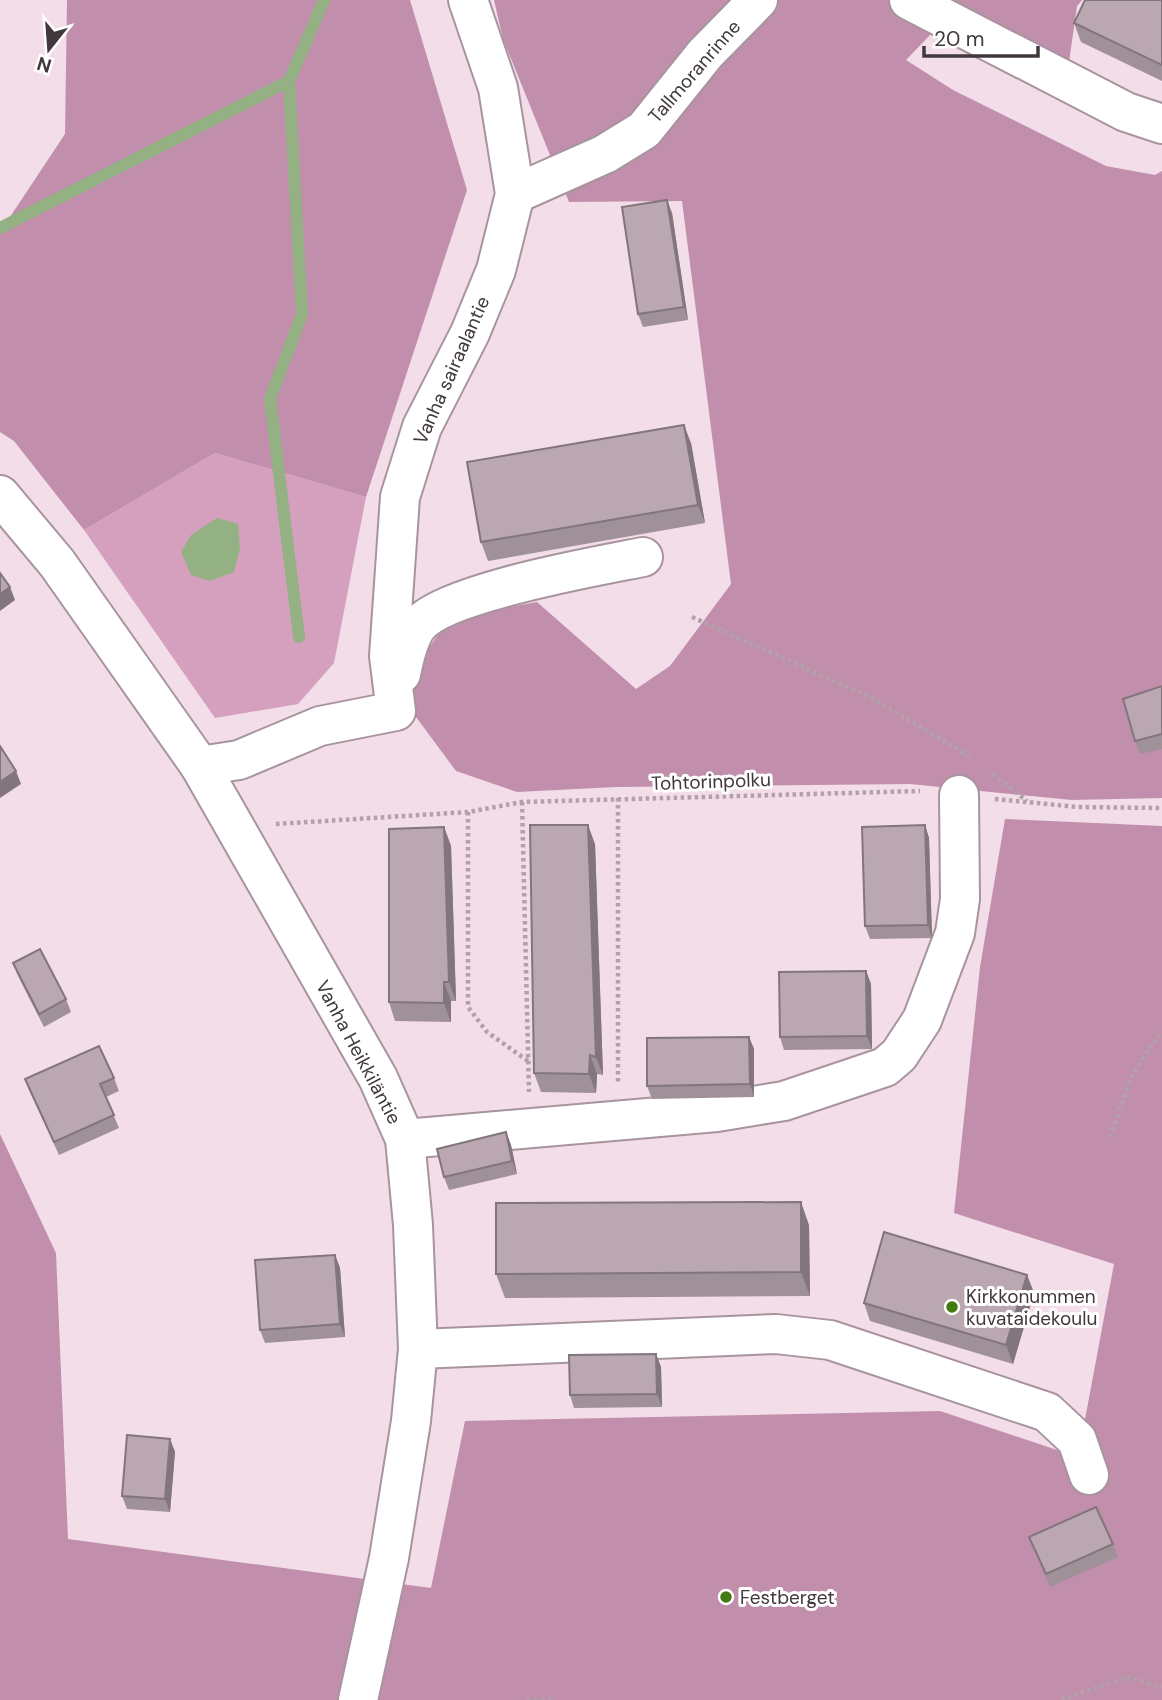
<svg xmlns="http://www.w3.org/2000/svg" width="1162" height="1700" viewBox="0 0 1162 1700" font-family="'DM Sans',sans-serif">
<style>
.green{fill:#d4a0bd}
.forest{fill:#c18fab}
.water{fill:#93b183}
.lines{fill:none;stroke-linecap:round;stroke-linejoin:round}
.stream{stroke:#93b183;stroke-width:12}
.minor-casing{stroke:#a7949e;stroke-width:42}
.path{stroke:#b2a1aa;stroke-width:4.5;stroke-dasharray:3.5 3.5;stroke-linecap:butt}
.minor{stroke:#fff;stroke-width:38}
.wall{fill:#a09098}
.shaded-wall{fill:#82757c}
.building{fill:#baa7b1;stroke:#82757c;stroke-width:2}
.poi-dot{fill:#427a0f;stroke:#fff;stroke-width:2.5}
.labels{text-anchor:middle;stroke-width:6;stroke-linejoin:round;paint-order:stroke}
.street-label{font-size:19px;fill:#40383c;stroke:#fff}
.poi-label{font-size:19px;fill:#40383c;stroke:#fff;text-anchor:start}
</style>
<rect width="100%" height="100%" fill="#f2dde8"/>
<polygon class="green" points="215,453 366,497 334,663 298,704 215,718 84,530"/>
<g class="forest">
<polygon points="67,0 410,0 467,190 366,497 215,453 84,530 14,441 0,432 0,232 65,134"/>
<polygon points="494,0 1082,0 1077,6 1069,62 972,39 931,34 906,60 953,90 1106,166 1155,175 1162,171 1162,798 1072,800 910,784 616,787 517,792 456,771 416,717 406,682 449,618 537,602 636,689 670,666 731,584 682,201 569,202 503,39"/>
<polygon points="1005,819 1162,826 1162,1700 0,1700 0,1134 56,1253 68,1539 431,1588 465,1421 940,1411 1078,1457 1114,1264 954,1213 980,967"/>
</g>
<polygon class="water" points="217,518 238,524 240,549 234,572 210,581 191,575 181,552 191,535"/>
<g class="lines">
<g class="stream">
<polyline points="289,81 302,314 270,399 299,637"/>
<polyline points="0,228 289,81 324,0"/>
</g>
<defs>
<g id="minor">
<polyline points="909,0 1126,112 1162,124"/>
<polyline points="515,194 605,154 644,130 705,54 758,0"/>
<polyline points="0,495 57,563 200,766 378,1078 405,1139 413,1225 418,1349 411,1421 389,1558 358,1700"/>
<path d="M401,674C404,659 408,641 416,628C440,593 598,566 643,557"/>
<polyline points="200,766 239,760 320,726 396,711 389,656 400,497 422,427 470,333 496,270 515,194 498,88 468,0"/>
<polyline points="405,1139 717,1112 784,1101 885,1067 899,1055 922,1020 955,933 960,899 959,795"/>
<polyline points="418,1349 776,1334 830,1340 1047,1412 1077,1440 1089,1475"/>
</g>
</defs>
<use href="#minor" class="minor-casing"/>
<g class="path">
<polyline points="692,617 874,699 969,756"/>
<polyline points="993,774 1027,801"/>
<polyline points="618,798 618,1084"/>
<polyline points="995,799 1078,807 1162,808"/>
<polyline points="522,802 529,1092"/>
<polyline points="468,812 468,1007 487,1032 528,1061"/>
<polyline points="276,824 468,812 522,802 920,791"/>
<polyline points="1110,1137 1132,1075 1162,1031"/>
<polyline points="527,1700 554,1700"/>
<polyline points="1061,1700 1127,1677 1162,1687"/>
</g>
<use href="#minor" class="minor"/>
</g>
<g class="wall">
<polygon points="1162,0 1162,81 1081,42 1074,23"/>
<polygon points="672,213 688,320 643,327 638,314"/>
<polygon points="691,443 705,523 488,561 481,542"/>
<polygon points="1162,686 1162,749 1140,754 1135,741"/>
<polygon points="925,825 929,838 932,938 870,939 865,926"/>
<polygon points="444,827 451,846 456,1001 451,1001 451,1022 395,1021 389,1002"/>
<polygon points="595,844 603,1075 597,1074 596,1093 541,1092 534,1073"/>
<polygon points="13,963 66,999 71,1012 44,1027 18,976"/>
<polygon points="866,971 871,984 872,1049 784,1050 780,1037"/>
<polygon points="749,1037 754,1049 754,1097 652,1099 647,1086"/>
<polygon points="114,1078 119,1091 106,1097 119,1128 59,1155 30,1092 25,1079"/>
<polygon points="506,1132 511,1145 517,1174 449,1190 444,1177"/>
<polygon points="809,1225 810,1296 505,1298 496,1274"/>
<polygon points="335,1255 340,1268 345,1337 265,1343 260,1330"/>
<polygon points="1027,1275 1034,1293 1013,1364 870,1321 864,1303"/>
<polygon points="656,1354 661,1367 662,1407 574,1408 570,1395"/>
<polygon points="170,1439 175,1452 170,1512 127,1509 122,1496"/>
<polygon points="1029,1537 1113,1544 1118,1557 1050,1587"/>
</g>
<g class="shaded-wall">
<polygon points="667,200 672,213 688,320 684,307"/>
<polygon points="684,425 691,443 705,523 698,505"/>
<polygon points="10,587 15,600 0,611 0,594"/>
<polygon points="16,771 21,784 0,798 0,782"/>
<polygon points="588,825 595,844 603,1075 596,1057"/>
<polygon points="925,825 929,838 932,938 928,925"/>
<polygon points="444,827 451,846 456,1001 449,982"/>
<polygon points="866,971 871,984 872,1049 867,1036"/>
<polygon points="444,982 451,1001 451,1022 444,1003"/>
<polygon points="749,1037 754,1049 754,1097 750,1084"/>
<polygon points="590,1055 597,1074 596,1093 589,1074"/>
<polygon points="506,1132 511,1145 517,1174 512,1161"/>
<polygon points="801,1202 809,1225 810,1296 801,1272"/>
<polygon points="335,1255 340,1268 345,1337 340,1324"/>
<polygon points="1027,1275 1034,1293 1013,1364 1006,1345"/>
<polygon points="656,1354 661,1367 662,1407 657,1394"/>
<polygon points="170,1439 175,1452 170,1512 165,1499"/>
</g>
<g class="building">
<polygon points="1085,0 1162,0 1162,65 1074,23"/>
<polygon points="667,200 684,307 638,314 622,207"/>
<polygon points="684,425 698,505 481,542 467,462"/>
<polygon points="0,573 10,587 0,594"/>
<polygon points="1162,686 1162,734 1135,741 1123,699"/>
<polygon points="0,746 16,771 0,782"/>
<polygon points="530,825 588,825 596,1057 590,1055 589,1074 534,1073"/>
<polygon points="925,825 928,925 865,926 862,827"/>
<polygon points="444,827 449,982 444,982 444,1003 389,1002 389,829"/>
<polygon points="40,949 66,999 39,1014 13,963"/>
<polygon points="866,971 867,1036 780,1037 779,972"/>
<polygon points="749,1037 750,1084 647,1086 647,1038"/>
<polygon points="99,1046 114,1078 100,1084 114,1115 54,1142 25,1079"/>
<polygon points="506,1132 512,1161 444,1177 437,1149"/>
<polygon points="801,1202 801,1272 496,1274 496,1203"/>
<polygon points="884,1232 1027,1275 1006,1345 864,1303"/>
<polygon points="335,1255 340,1324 260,1330 255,1260"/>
<polygon points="656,1354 657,1394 570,1395 569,1355"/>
<polygon points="127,1435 170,1439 165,1499 122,1496"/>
<polygon points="1096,1507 1113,1544 1046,1574 1029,1537"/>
</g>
<g class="poi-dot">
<circle cx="952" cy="1307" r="7"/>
<circle cx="726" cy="1597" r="7"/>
</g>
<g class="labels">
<g class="street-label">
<text transform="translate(694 71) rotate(-49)" y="7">Tallmoranrinne</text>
<text transform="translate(451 370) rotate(-66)" y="7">Vanha sairaalantie</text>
<text transform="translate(711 781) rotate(-2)" y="7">Tohtorinpolku</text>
<text transform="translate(359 1052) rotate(62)" y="7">Vanha Heikkiläntie</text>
</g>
<g class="poi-label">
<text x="966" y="1303">Kirkkonummen<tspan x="966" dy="22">kuvataidekoulu</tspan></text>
<text x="740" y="1604">Festberget</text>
</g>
</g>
<g transform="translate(49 49) rotate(197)" stroke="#ffffff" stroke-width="5" paint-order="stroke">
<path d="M0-5L12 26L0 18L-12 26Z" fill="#40383c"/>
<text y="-10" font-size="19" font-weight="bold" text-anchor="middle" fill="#40383c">N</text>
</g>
<path d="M924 46v10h114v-10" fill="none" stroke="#40383c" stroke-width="3.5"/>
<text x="934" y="46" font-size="21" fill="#40383c" stroke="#ffffff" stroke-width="5" paint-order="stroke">20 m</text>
</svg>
